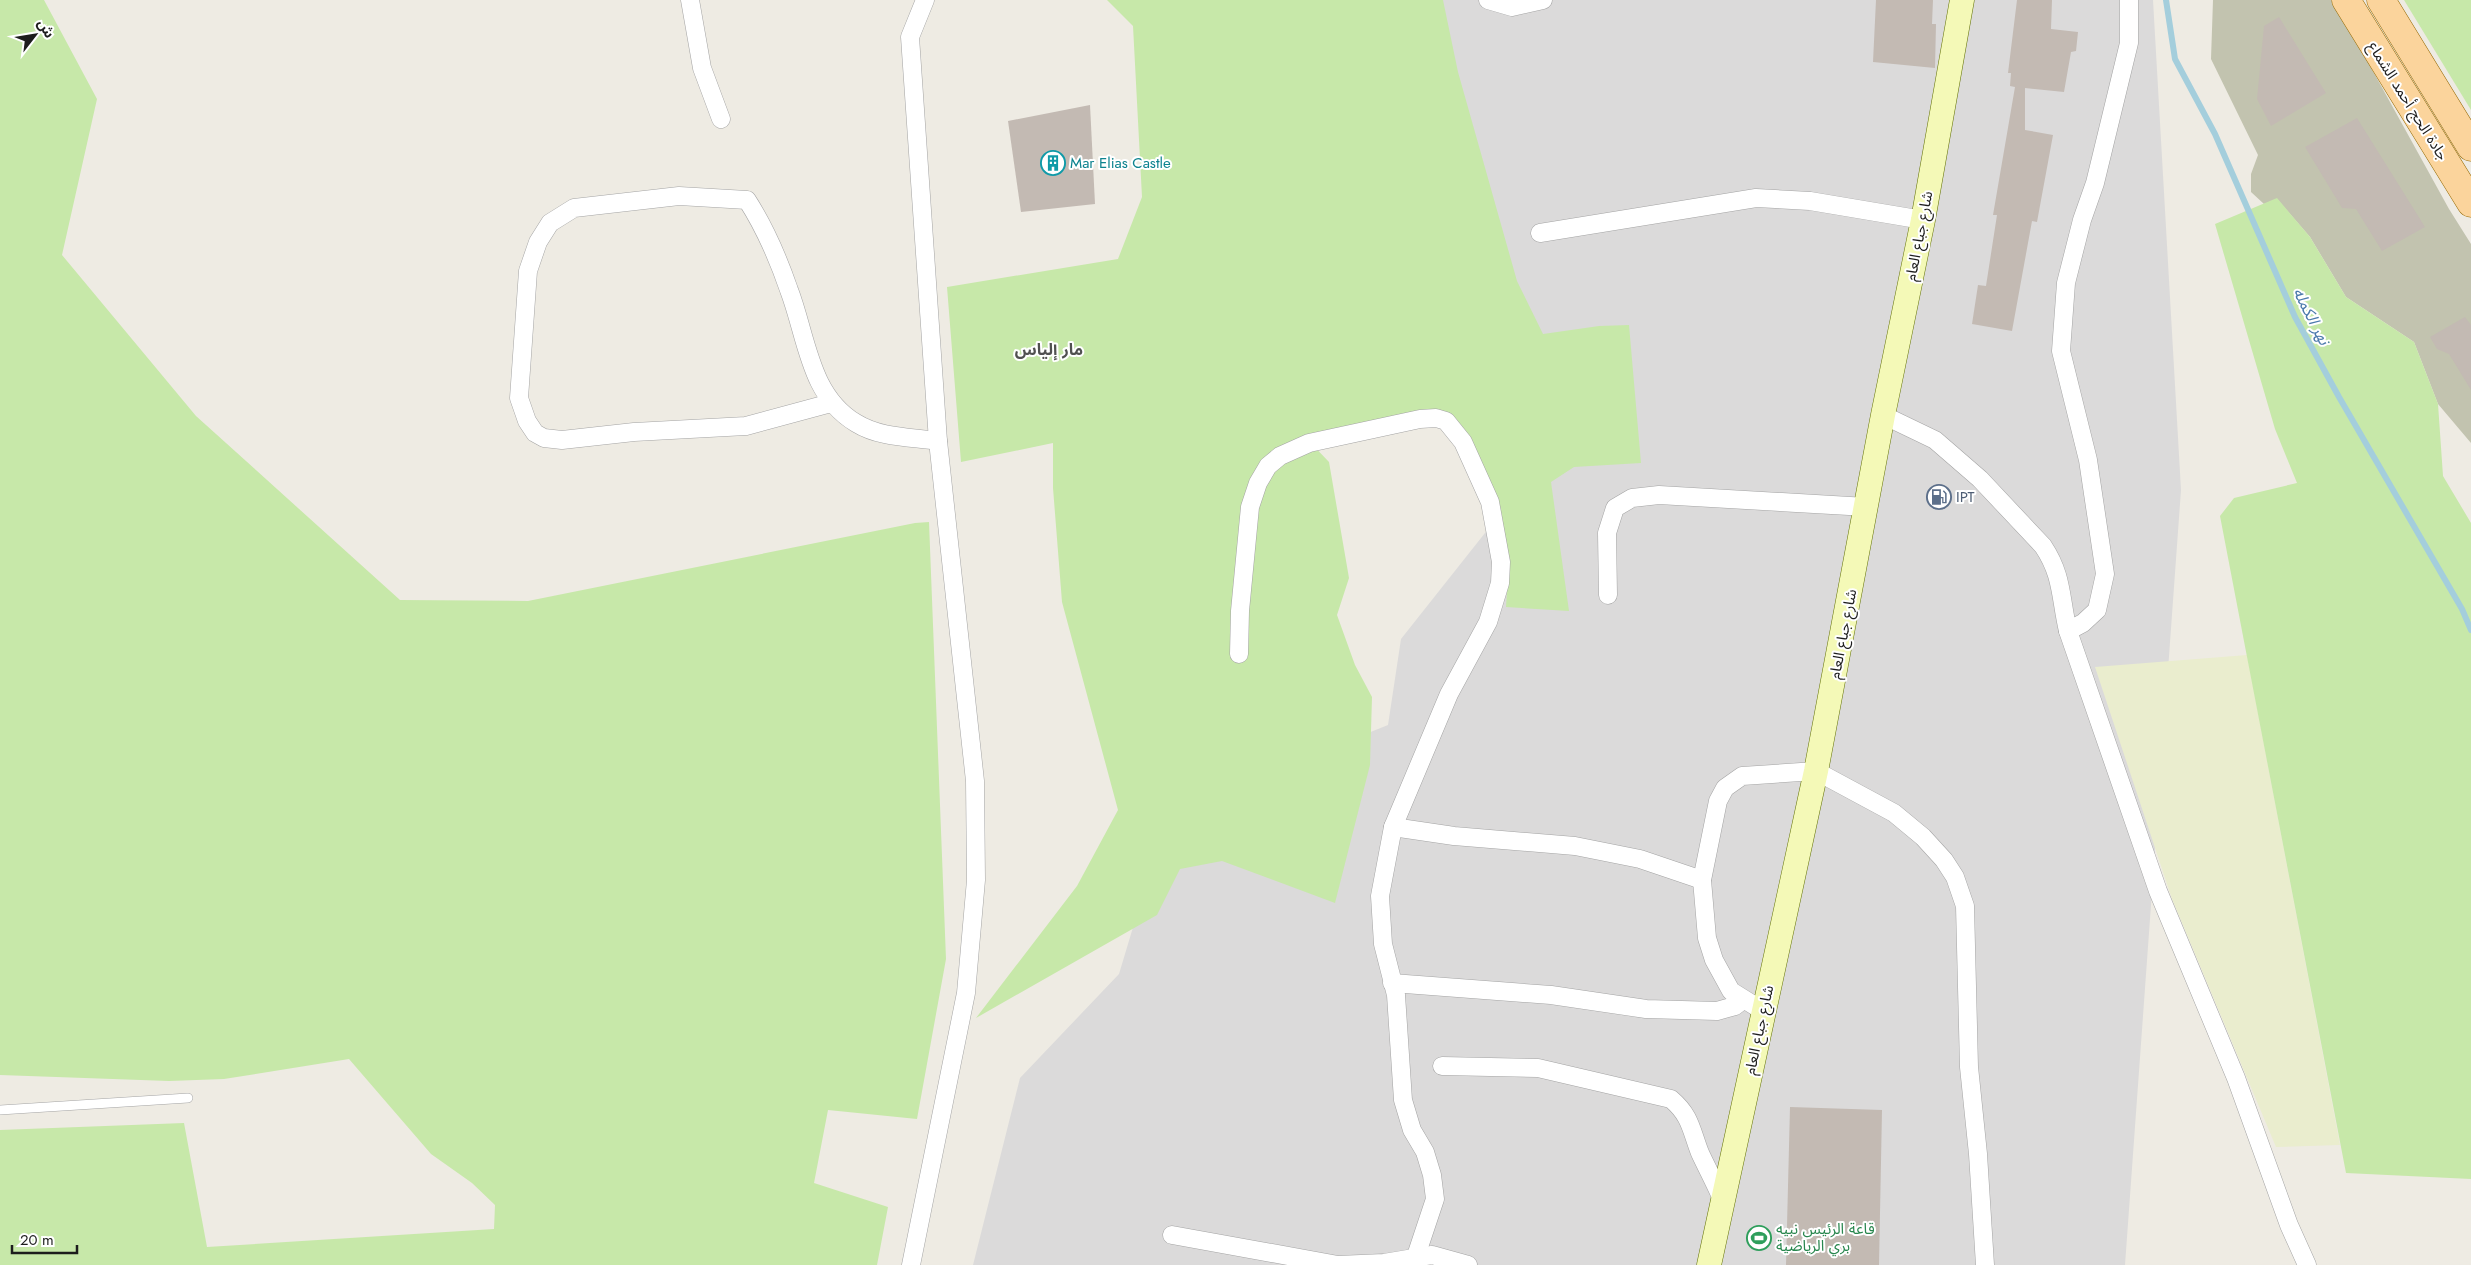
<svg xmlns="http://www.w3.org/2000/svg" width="2471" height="1265" viewBox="0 0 2471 1265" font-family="Jost,'Noto Sans Arabic',sans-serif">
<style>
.residential{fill:#dbdada}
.construction{fill:#c2c3af}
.farmland{fill:#eaedce}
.grass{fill:#c7e8a9}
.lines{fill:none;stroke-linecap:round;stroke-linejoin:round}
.stream{stroke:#a4cedc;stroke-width:6}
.building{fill:#c3bab3}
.lane-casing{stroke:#a4a4a4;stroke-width:10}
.street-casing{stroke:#a4a4a4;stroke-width:19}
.secondary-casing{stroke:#647306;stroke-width:25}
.primary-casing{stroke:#956801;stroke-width:29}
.lane{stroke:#fff;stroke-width:9}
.street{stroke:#fff;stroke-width:18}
.secondary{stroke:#f4f9b7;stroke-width:24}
.primary{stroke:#fbd49c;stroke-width:28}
.labels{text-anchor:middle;stroke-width:4;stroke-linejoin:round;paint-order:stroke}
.street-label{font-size:15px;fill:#1d1d1d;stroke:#fff}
.culture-label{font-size:15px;fill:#0d838f;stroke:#fff;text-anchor:start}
.service-label{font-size:15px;fill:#4e5e75;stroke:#fff;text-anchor:start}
.leisure-label{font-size:15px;fill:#27864d;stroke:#fff;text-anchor:start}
.water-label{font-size:16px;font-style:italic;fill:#4b79ac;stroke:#fff}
.neighbourhood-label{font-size:16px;font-weight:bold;fill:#505050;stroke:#fff}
</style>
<rect width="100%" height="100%" fill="#eeebe3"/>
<polygon class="residential" points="1405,0 2153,0 2181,490 2125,1265 973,1265 1020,1078 1119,974 1167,814 1388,725 1401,639 1565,432"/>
<polygon class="construction" points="2213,0 2331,0 2353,35 2449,209 2471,244 2471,443 2438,404 2414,342 2346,297 2310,237 2277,199 2264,204 2251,192 2251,174 2258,155 2211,59"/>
<polygon class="farmland" points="2247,655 2340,1145 2276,1147 2172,899 2095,667"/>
<g class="grass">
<polygon points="0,0 44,0 97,99 62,255 196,416 400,600 528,601 915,523 929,522 946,959 917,1119 828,1110 814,1183 888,1207 877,1265 0,1265 0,1130 184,1123 207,1247 494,1229 495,1205 472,1183 431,1154 349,1059 224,1079 169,1081 0,1075"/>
<polygon points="1107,0 1443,0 1458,72 1517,281 1543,334 1599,326 1629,325 1641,463 1574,467 1551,482 1569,611 1506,607 1509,559 1493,493 1428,410 1306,438 1329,462 1349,578 1337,615 1355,665 1372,697 1370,765 1335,903 1222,861 1180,869 1157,915 976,1018 1077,886 1118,810 1062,602 1053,488 1053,443 961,462 947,287 1118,259 1142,197 1133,26"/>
<polygon points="2404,0 2471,0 2471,110"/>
<polygon points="2277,198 2310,237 2346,297 2414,342 2438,404 2443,476 2471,523 2471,1179 2346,1173 2220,516 2234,498 2297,483 2275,429 2215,224"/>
</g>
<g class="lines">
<polyline class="stream" points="2166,0 2175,59 2215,134 2295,317 2339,397 2462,609 2471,630"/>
</g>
<g class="building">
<polygon points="1876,0 1933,0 1932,24 1936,24 1935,68 1873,62"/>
<polygon points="2017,0 2052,0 2051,29 2078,32 2076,51 2071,52 2064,92 2025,88 2025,130 2053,135 2037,222 2032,221 2012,331 1972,324 1978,285 1986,286 1997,215 1993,215 2015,87 2010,86 2011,73 2008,73"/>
<polygon points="2279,17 2326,93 2271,126 2257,99 2264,26"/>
<polygon points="1090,105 1095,204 1021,212 1008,121"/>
<polygon points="2357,118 2425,227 2382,251 2356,209 2342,208 2305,147"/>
<polygon points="2465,317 2471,325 2471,390 2449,354 2437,349 2430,337"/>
<polygon points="1790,1107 1882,1110 1879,1265 1786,1265"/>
</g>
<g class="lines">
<defs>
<polyline id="lane" points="0,1110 188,1098"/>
<g id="street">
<polyline points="690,0 702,68 721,119"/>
<polyline points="1488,0 1512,7 1543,0"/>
<polyline points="1540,233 1756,198 1810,201 1923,220"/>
<path d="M831,403L746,426L634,432L562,440L544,438L535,433L527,421L519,398L528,271L538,242L550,223L574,208L679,196L747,200C765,228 778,258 789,290C807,337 809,395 856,423C880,438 911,437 938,441"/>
<path d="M1883,415L1935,440L1980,479L2043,546C2063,576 2060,597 2068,631L2083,623L2097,610L2105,574L2088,460L2061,351L2066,283L2082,220L2095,183L2129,43V0"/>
<polyline points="1608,595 1607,533 1615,508 1632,498 1659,495 1867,507"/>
<polyline points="2068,631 2158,891 2236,1078 2289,1225 2307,1265"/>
<polyline points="1239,654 1240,611 1250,507 1258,483 1268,466 1280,456 1309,443 1420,419 1436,418 1446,421 1463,442 1490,502 1501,562 1500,583 1488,622 1449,694 1393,827 1380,896 1383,944 1396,995 1403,1100 1412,1130 1425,1152 1432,1175 1435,1199 1416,1256"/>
<polyline points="1393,827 1454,836 1575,846 1640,859 1702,880"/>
<polyline points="1392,983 1551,995 1646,1009 1717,1011 1735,1006 1743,1000"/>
<polyline points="1763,1011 1731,991 1714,960 1707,938 1702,880 1718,801 1725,788 1742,776 1816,771 1894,813 1923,837 1944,860 1955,877 1965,906 1969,1067 1978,1154 1985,1265"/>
<path d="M1442,1066L1538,1068L1671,1099C1691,1116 1691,1130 1700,1153C1707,1168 1715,1183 1722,1199"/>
<polyline points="1172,1235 1338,1265 1384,1263 1432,1255 1468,1265"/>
<polyline points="911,1265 966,993 976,880 975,781 938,441 910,37 925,0"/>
</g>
<polyline id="secondary" points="1709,1265 1816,771 1883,415 1923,220 1962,0"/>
<g id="primary">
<polyline points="2346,0 2471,203"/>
<polyline points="2381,0 2471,147"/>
</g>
</defs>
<use href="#lane" class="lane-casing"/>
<use href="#street" class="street-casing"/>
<use href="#secondary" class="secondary-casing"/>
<use href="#primary" class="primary-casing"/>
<use href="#lane" class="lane"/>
<use href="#street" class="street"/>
<use href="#secondary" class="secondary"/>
<use href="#primary" class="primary"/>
</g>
<defs>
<symbol id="building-ring" viewBox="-11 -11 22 22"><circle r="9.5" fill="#fff" stroke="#0f9aa8" stroke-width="1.5"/><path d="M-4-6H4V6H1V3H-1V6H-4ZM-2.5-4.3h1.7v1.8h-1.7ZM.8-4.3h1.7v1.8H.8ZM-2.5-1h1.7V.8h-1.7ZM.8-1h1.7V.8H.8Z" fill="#0f9aa8"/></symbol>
<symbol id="fuel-ring" viewBox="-11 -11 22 22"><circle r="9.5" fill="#fff" stroke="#5c6f8a" stroke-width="1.5"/><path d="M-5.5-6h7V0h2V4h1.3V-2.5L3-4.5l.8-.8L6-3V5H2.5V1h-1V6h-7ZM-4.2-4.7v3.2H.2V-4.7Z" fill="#5c6f8a"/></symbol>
<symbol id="stadium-ring" viewBox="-11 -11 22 22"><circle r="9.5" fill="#fff" stroke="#2e9e5b" stroke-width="1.5"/><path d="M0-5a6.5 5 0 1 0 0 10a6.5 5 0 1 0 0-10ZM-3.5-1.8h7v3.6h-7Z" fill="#2e9e5b"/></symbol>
</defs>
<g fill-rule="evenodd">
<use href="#building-ring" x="1039" y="149" width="28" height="28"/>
<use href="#fuel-ring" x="1925" y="483" width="28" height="28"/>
<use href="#stadium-ring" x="1745" y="1224" width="28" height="28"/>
</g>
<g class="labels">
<g class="street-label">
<text transform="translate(2408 101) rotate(58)" y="5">جادة الحج أحمد الشماع</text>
<text transform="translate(1919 236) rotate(-79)" y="5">شارع جباع العام</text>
<text transform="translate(1843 634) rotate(-79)" y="5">شارع جباع العام</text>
<text transform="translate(1759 1030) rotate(-78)" y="5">شارع جباع العام</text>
</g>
<g class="culture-label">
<text x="1070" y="168">Mar Elias Castle</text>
</g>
<g class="service-label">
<text x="1956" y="502">IPT</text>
</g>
<g class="leisure-label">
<text x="1776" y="1234">قاعة الرئيس نبيه<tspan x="1776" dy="17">بري الرياضية</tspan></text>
</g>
<g class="water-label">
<text transform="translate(2312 316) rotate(63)" y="6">نهر الكمله</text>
</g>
<g class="neighbourhood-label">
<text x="1049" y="355">مار إلياس</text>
</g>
</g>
<g transform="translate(35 35) rotate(59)" stroke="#ffffff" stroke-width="4" paint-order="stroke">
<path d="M0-4L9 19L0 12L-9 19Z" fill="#1d1d1d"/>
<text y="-8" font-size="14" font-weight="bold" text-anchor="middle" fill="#1d1d1d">ش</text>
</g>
<path d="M12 1245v8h65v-8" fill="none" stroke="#1d1d1d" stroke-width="2.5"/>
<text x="20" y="1245" font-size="15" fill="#1d1d1d" stroke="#ffffff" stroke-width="4" paint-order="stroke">20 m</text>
</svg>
